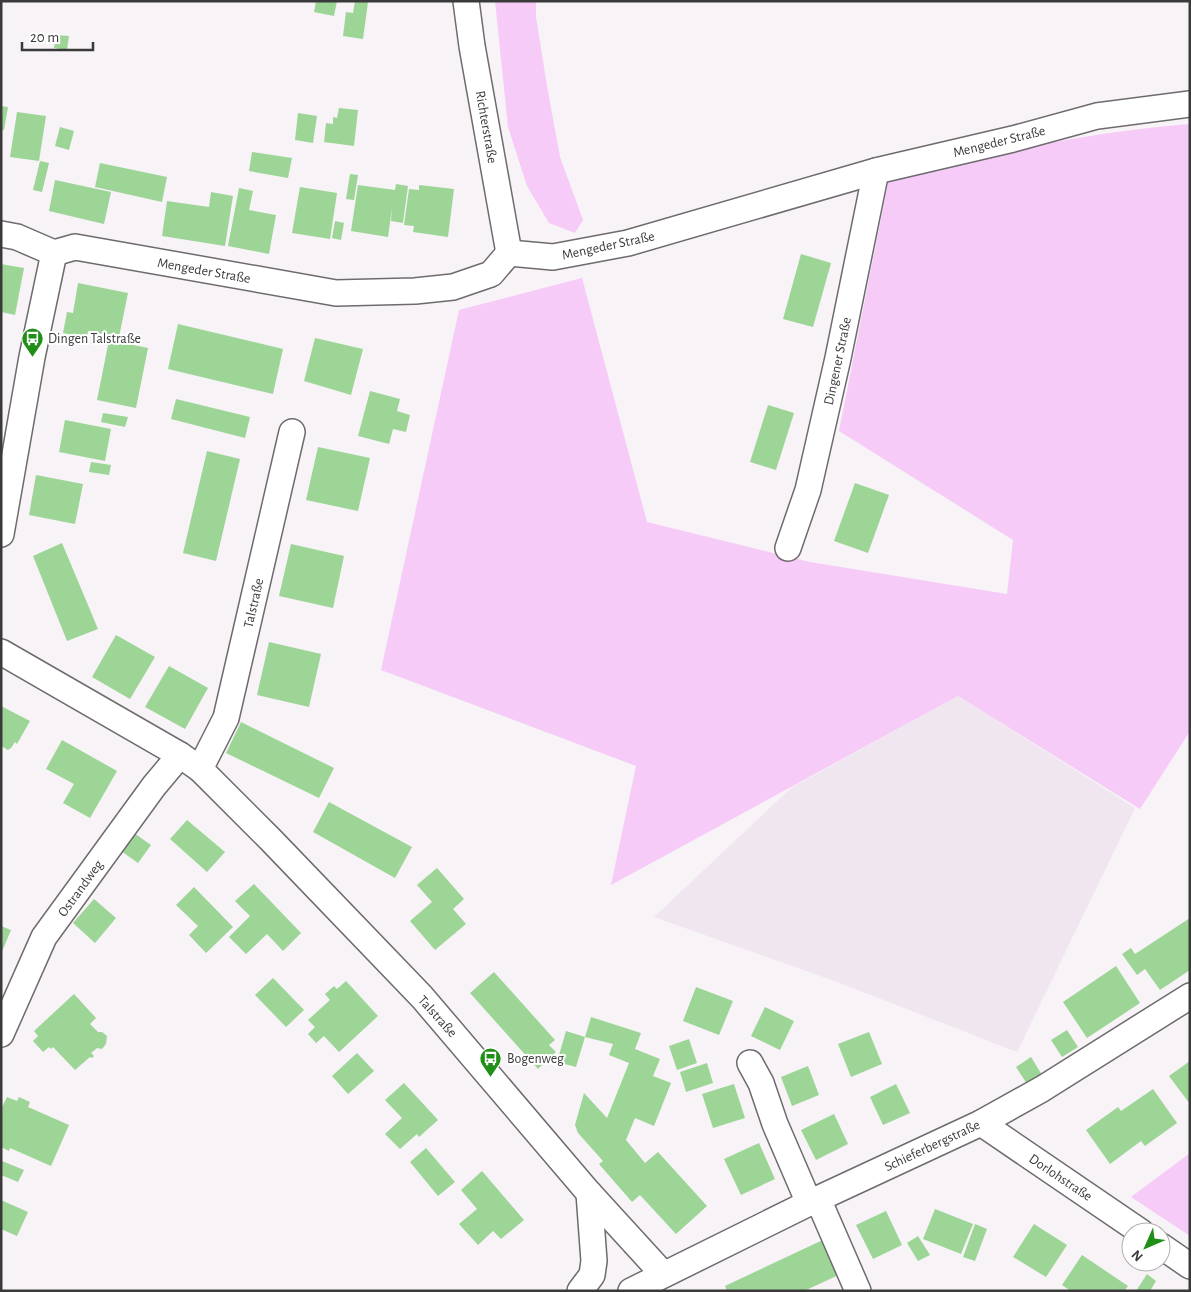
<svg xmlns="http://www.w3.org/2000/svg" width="1191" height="1292" viewBox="0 0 1191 1292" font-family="'Alegreya Sans',sans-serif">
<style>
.built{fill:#efe6ef}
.green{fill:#f6cbf8}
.building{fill:#9dd597}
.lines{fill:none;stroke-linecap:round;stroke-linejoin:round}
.minor-casing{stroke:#6e6b6e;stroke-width:28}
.minor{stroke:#fff;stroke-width:25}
.labels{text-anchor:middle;stroke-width:4;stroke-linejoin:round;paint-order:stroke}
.street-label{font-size:14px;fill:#3b3a3b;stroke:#fff}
.poi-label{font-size:14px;fill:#3b3a3b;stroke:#fff;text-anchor:start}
</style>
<rect width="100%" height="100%" fill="#f7f3f7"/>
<polygon class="built" points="958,696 1135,808 1017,1052 840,983 654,917 791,788"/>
<g class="green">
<polygon points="495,1 536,1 536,17 547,86 560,157 583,220 575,233 549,223 527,186 508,127"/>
<path d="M1190,124V731L1140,809L958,696L611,885L636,766L381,670L459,310L582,278L647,522L810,562L1007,594L1013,540L839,431L889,178C988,154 1088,132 1190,124Z"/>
<polygon points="1190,1153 1190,1236 1131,1197"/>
</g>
<g class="building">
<polygon points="316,1 337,1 334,16 314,12"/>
<polygon points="355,1 368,2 363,39 343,36 346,12 353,13"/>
<polygon points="56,35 69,36 67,50 54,48"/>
<polygon points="1,106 8,107 4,130 1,130"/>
<polygon points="339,108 358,110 354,146 324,142 326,123 333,124 333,117 337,118"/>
<polygon points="17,112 46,116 39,161 10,157"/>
<polygon points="298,113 317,116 313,143 295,140"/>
<polygon points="60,127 74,131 69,150 55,146"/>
<polygon points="252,152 292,158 288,178 249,171"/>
<polygon points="40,161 49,163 42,192 33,190"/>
<polygon points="100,163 167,177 162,202 95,187"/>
<polygon points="350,174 358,175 354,200 346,199"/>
<polygon points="55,180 111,192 104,224 49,211"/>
<polygon points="396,184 408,186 403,223 391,221 392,208 388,237 351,231 358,185 395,190"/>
<polygon points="419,185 454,189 448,237 413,232 414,226 404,225 409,189 419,190"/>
<polygon points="300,187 337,193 330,239 292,233"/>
<polygon points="239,188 253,191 249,210 276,215 269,254 228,246"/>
<polygon points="211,192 233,196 225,246 162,236 167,201 209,207"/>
<polygon points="335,221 344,223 341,240 332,238"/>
<polygon points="801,254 831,263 813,327 783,319"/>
<polygon points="1,264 24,268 15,315 1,312"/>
<polygon points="78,283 128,293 119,337 88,331 87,338 63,333 67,312 73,313"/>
<polygon points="178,324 283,349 273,394 168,369"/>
<polygon points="315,338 363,349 351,395 304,381"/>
<polygon points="109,340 148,348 136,408 97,400"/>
<polygon points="370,391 400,399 397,411 410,415 406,432 393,429 389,444 358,436"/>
<polygon points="176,399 250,417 245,438 171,419"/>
<polygon points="768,405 794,413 776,470 750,462"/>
<polygon points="103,413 128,417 125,427 101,422"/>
<polygon points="65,420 111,429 105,461 59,452"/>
<polygon points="318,447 370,458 358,511 306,500"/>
<polygon points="207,451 240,459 216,561 183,553"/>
<polygon points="91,462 111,465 109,475 89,472"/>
<polygon points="36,475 83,484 75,524 29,515"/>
<polygon points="855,483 889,495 868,553 834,541"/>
<polygon points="62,543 98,629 67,641 33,556"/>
<polygon points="291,544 344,556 333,608 279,596"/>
<polygon points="116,635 155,657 130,699 92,677"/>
<polygon points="269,642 321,654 309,707 257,695"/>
<polygon points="169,666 208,688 185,729 145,707"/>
<polygon points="1,706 30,721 17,744 15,742 11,748 8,750 1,746"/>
<polygon points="241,722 334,768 319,798 226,753"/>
<polygon points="62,740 117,771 90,818 63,803 74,784 46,769"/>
<polygon points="329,802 412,847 395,878 313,832"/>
<polygon points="187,820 225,852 207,872 170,839"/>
<polygon points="134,833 151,845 138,863 121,851"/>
<polygon points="437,868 464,899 453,909 466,924 435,950 410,921 432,902 417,885"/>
<polygon points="254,884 301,933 283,951 267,934 246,954 229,937 250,916 235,901"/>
<polygon points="194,887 233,927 206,953 189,935 198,926 176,905"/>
<polygon points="94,899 116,918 95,943 73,923"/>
<polygon points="1190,918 1190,970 1160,990 1145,969 1137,975 1122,954 1131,948 1135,954"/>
<polygon points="1,926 11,930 1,954"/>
<polygon points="1116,966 1140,1003 1087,1038 1063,1002"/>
<polygon points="494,972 555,1040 549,1045 556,1052 538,1069 470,993"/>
<polygon points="273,978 304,1010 286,1027 255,995"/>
<polygon points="346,981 378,1016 339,1052 324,1036 316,1043 308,1034 315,1027 308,1020 330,1000 325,994 334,986 337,989"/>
<polygon points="696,987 733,1001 719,1035 683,1021"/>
<polygon points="74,994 96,1018 90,1024 98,1032 102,1032 107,1036 106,1044 102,1049 97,1048 91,1053 94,1056 92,1058 90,1057 75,1070 53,1047 51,1049 49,1047 43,1052 33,1041 38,1036 34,1031"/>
<polygon points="765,1007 794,1021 780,1050 751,1036"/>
<polygon points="591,1017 641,1033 635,1049 660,1059 653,1076 671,1083 654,1126 635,1118 626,1140 645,1163 658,1152 707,1206 676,1234 640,1195 632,1202 599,1164 603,1161 578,1133 575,1125 584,1093 607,1118 629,1063 609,1055 613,1044 585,1037 576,1067 557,1062 566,1031 585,1037"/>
<polygon points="1067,1030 1078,1047 1062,1057 1051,1040"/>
<polygon points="869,1032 882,1064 851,1077 838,1044"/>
<polygon points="689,1039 697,1063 677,1070 669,1046"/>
<polygon points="357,1053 374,1071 348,1094 332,1076"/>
<polygon points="1031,1057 1042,1075 1027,1084 1016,1067"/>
<polygon points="1190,1061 1190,1104 1169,1076"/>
<polygon points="707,1063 713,1083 686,1092 680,1072"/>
<polygon points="808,1066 819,1095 792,1106 781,1077"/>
<polygon points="404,1083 438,1120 419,1137 417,1134 400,1149 385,1134 402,1118 385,1100"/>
<polygon points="734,1084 745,1118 713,1128 702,1094"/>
<polygon points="896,1084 910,1113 883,1125 870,1097"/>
<polygon points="1153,1089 1177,1123 1145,1146 1141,1141 1110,1164 1086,1130 1118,1107 1121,1111"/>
<polygon points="7,1097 17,1101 19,1097 30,1102 28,1107 69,1125 51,1166 10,1148 9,1151 1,1147 1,1109"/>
<polygon points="834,1114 848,1144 816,1160 801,1130"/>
<polygon points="759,1143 775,1179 741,1195 724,1159"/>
<polygon points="426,1148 455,1182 438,1196 410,1162"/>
<polygon points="2,1161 24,1170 18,1182 1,1175"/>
<polygon points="482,1171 524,1220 501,1239 493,1231 478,1245 459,1224 477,1209 461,1190"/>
<polygon points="1,1200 28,1212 17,1236 1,1229"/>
<polygon points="935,1209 973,1224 961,1254 923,1239"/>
<polygon points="886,1211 902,1245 873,1259 856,1225"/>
<polygon points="975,1224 987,1229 975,1261 963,1257"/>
<polygon points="1034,1224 1067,1245 1046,1277 1013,1257"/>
<polygon points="918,1236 930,1255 918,1261 907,1243"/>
<polygon points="827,1238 843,1273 804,1291 727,1291 725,1286"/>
<polygon points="1082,1255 1128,1286 1124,1291 1071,1291 1062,1285"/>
<polygon points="1147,1274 1156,1281 1150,1291 1136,1291"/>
</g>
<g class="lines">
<defs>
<g id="minor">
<polyline points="466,1 472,46 509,253"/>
<polyline points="1,234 17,237 54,253 75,247 336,293 415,291 453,287 491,274 509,253"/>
<polyline points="509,253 553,257 628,243 876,171 1013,139 1097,116 1190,104"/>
<polyline points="1,534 32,357 54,253"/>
<polyline points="788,548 808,490 838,358 876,171"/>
<polyline points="1,652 180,755 200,769 271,840 422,997 589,1193 663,1274"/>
<polyline points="200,769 226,718 292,432"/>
<polyline points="1,1034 44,937 154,786 180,755"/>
<polyline points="750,1063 761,1083 775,1124 809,1203"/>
<polyline points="981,1123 1141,1232"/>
<polyline points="818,1199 858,1291"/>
<polyline points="1161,1246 1190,1266"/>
<polyline points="580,1291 592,1275 594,1261 589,1193"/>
<polyline points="631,1291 809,1203 981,1123 1042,1089 1190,996"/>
</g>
</defs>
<use href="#minor" class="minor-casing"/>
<use href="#minor" class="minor"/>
</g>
<defs>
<symbol id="bus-pin" viewBox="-11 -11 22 30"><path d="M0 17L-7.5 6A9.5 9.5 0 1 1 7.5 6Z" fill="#208f17" stroke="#fff"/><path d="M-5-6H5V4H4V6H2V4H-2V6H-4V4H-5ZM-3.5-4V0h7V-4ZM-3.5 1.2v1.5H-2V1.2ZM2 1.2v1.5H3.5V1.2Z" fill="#fff"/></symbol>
</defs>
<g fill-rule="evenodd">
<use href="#bus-pin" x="20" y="326" width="25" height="34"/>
<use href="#bus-pin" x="478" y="1046" width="25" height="34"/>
</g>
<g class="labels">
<g class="street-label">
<text transform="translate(487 127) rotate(80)" y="5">Richterstraße</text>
<text transform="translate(999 141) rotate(-14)" y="5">Mengeder Straße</text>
<text transform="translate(608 245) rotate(-12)" y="5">Mengeder Straße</text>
<text transform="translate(204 270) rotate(10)" y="5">Mengeder Straße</text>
<text transform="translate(837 361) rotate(-78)" y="5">Dingener Straße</text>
<text transform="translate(253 603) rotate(-77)" y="5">Talstraße</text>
<text transform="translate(80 888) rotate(-54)" y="5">Ostrandweg</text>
<text transform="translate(438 1016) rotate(48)" y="5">Talstraße</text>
<text transform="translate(932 1145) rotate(-25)" y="5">Schieferbergstraße</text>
<text transform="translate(1061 1177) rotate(34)" y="5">Dorlohstraße</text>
</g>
<g class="poi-label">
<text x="48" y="343">Dingen Talstraße</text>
<text x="507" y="1063">Bogenweg</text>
</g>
</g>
<rect width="1191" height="1292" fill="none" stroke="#3b3a3b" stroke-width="5"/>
<g transform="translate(1146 1247) rotate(225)"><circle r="24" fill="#ffffff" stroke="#b1b0b1"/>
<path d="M0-4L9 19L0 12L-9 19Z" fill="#208f17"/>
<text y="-8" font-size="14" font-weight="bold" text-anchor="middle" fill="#3b3a3b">N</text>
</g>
<path d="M22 42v8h71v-8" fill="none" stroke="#3b3a3b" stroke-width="2.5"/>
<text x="30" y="42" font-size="15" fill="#3b3a3b" stroke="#ffffff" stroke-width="4" paint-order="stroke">20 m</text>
</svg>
